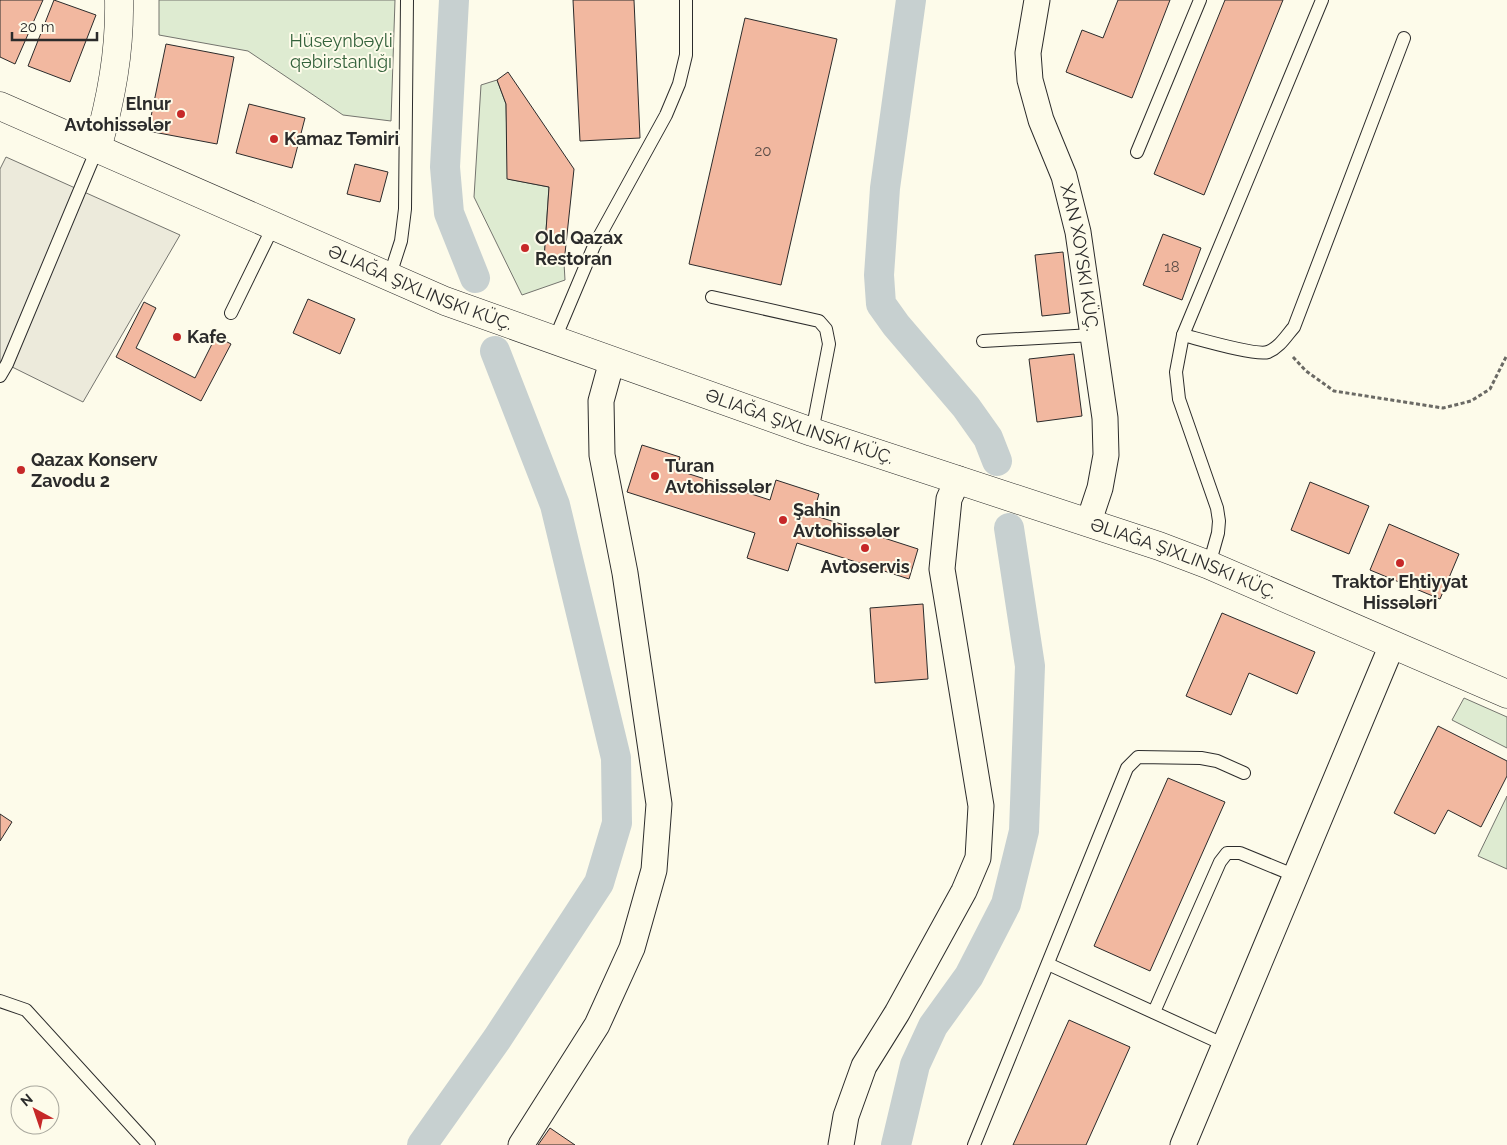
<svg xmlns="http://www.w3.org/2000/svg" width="1507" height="1145" viewBox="0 0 1507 1145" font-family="Raleway,sans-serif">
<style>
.green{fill:#deebd1;stroke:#74746e}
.parking{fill:#eceadb;stroke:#74746e}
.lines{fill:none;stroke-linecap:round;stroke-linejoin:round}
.canal{stroke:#c7d0d0;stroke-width:30}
.building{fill:#f2b8a0;stroke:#2b2b2b}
.service-casing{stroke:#2b2b2b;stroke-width:14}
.minor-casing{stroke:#2b2b2b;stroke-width:27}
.tertiary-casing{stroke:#2b2b2b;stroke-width:29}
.secondary-casing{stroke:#2b2b2b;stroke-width:29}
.path{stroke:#6a6964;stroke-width:3;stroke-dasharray:4 2.5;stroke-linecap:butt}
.service{stroke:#fdfbea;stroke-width:12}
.minor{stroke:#fdfbea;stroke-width:25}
.tertiary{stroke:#fdfbea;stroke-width:28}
.secondary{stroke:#fdfbea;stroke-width:28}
.poi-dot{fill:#c62828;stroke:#fdfbea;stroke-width:2}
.labels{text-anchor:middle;stroke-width:4;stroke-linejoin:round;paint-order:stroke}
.number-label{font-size:15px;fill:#5d4e48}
.park-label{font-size:18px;fill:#34623c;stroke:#fdfbea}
.poi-label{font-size:18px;font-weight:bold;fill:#2b2b2b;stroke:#fdfbea;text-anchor:start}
.street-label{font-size:18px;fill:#2b2b2b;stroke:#fdfbea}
</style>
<rect width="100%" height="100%" fill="#fdfbea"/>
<g class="green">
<polygon points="159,0 395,0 391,121 343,115 248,51 159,35"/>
<polygon points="497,80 506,104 508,179 549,187 544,260 564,263 565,280 522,295 474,197 481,85"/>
<polygon points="1464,698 1507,717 1507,748 1452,720"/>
<polygon points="1507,796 1507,869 1478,856"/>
</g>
<polygon class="parking" points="6,157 180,235 83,402 0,361 0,169"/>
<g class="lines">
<g class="canal">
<polyline points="454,0 445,167 449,213 475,278"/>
<polyline points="911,0 885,188 879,275 881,304 896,325 966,407 988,438 997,461"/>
<polyline points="422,1145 497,1039 599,883 617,823 616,758 555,505 495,351"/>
<polyline points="896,1145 915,1065 933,1026 969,976 1006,904 1024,831 1030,666 1009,528"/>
</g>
</g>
<g class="building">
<polygon points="0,0 43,0 15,64 0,57"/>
<polygon points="54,0 96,15 70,82 28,66"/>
<polygon points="573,0 634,0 640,138 580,141"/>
<polygon points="1118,0 1170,0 1132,98 1066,72 1082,30 1103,38"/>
<polygon points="1225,0 1283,0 1204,195 1154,174"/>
<polygon points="745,18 837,39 781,285 689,264"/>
<polygon points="166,44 234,57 217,144 148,131"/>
<polygon points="508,72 574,169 564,263 544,260 549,187 507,179 506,104 497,80"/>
<polygon points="249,104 305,118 292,168 236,153"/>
<polygon points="355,164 388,172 380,202 347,194"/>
<polygon points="1163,234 1201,248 1182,300 1143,285"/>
<polygon points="1063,252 1070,313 1042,316 1035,255"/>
<polygon points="308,299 355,319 340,354 293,333"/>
<polygon points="144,302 156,308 136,348 195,378 216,336 231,344 201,401 116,357"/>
<polygon points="1074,354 1082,416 1037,422 1029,359"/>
<polygon points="642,445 680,457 677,470 770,500 776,480 819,494 813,515 918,549 909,579 797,543 788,571 747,558 755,533 627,492"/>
<polygon points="1310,482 1369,506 1349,554 1291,530"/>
<polygon points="1389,524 1459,554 1440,599 1370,570"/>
<polygon points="923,604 928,679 875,683 870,608"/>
<polygon points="1222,613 1315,652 1297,694 1249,673 1231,715 1186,696"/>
<polygon points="1438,726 1507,761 1507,776 1481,827 1448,810 1435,834 1394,813"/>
<polygon points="1168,778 1225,802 1150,971 1094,946"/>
<polygon points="0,814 12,822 0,841"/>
<polygon points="1069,1020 1130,1047 1086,1145 1013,1145"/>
<polygon points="550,1128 575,1145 538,1145"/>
</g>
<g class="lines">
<defs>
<g id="service">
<polyline points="1137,152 1200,0"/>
<polyline points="389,278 401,241 405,209 407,0"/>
<polyline points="712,297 819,321 826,329 829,344 812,432"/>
<polyline points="231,313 273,227"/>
<path d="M1183,335C1199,339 1256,356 1268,352C1280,347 1286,336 1294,327L1404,38"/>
<polyline points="554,341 594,246 666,115 679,84 686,55 686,0"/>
<polyline points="983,341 1093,335"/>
<polyline points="0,376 7,364 97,149"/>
<polyline points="1209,565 1218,533 1219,521 1217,508 1179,399 1176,372 1183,335 1322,0"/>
<polyline points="1048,964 1225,1045"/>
<polyline points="0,1001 26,1010 149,1145"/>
<polyline points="1154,1012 1220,862 1227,853 1240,853 1296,876"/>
<polyline points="974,1145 1127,768 1138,757 1201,758 1217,761 1244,773"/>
</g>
<g id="minor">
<path id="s1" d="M1037,0L1028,53L1030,80L1041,120L1064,176L1078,232L1105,418L1106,455L1100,488L1089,521"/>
<polyline points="521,1145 597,1025 632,948 654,870 659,804 625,573 602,455 601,401 612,361"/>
<polyline points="841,1145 846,1116 864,1066 897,1013 964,891 978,858 981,806 942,569 949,499 958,479"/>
<polyline points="1183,1145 1392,645"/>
</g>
<path id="tertiary" d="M97,149C111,99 120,52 119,0"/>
<g id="secondary">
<path id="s2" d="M0,106L445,301L812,432L1159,546L1209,565L1507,694"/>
</g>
</defs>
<use href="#service" class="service-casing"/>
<use href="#minor" class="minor-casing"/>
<use href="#tertiary" class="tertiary-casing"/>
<use href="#secondary" class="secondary-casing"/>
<polyline class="path" points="1293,357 1306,371 1334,391 1443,408 1471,401 1490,389 1507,355"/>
<use href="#service" class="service"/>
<use href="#minor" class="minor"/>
<use href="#tertiary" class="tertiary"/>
<use href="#secondary" class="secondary"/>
</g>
<g class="poi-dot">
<circle cx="181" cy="114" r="5"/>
<circle cx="274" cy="139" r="5"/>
<circle cx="525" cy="248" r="5"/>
<circle cx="177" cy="337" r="5"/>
<circle cx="21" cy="470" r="5"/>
<circle cx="655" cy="476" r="5"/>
<circle cx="783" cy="520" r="5"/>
<circle cx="865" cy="548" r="5"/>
<circle cx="1400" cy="563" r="5"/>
</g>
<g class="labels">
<g class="number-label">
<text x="763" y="156">20</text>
<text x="1172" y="272">18</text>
</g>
<g class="park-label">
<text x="341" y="47">Hüseynbəyli<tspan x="341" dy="21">qəbirstanlığı</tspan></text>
</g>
<g class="poi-label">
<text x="171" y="110" text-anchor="end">Elnur<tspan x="171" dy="21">Avtohissələr</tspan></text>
<text x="284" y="145">Kamaz Təmiri</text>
<text x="535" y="244">Old Qazax<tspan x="535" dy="21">Restoran</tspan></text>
<text x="187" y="343">Kafe</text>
<text x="31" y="466">Qazax Konserv<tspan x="31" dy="21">Zavodu 2</tspan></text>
<text x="665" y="472">Turan<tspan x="665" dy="21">Avtohissələr</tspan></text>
<text x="793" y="516">Şahin<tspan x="793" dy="21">Avtohissələr</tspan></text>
<text x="865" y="573" text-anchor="middle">Avtoservis</text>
<text x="1400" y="588" text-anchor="middle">Traktor Ehtiyyat<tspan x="1400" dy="21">Hissələri</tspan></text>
</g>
<g class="street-label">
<text dy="6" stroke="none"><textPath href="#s1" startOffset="266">XAN XOYSKI KÜÇ.</textPath></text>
<text dy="6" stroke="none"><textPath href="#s2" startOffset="458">ƏLIAĞA ŞIXLINSKI KÜÇ.</textPath></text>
<text dy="6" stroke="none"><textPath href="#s2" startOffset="862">ƏLIAĞA ŞIXLINSKI KÜÇ.</textPath></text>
<text dy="6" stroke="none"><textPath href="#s2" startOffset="1268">ƏLIAĞA ŞIXLINSKI KÜÇ.</textPath></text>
</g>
</g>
<g transform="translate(35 1110) rotate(320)"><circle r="24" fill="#fdfbea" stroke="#a9a89e"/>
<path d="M0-4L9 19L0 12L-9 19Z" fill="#c62828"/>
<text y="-8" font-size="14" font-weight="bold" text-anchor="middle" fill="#2b2b2b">N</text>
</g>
<path d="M12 32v8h85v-8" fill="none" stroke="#2b2b2b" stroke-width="2.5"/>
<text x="20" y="32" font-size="15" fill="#2b2b2b" stroke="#fdfbea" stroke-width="4" paint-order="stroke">20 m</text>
</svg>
